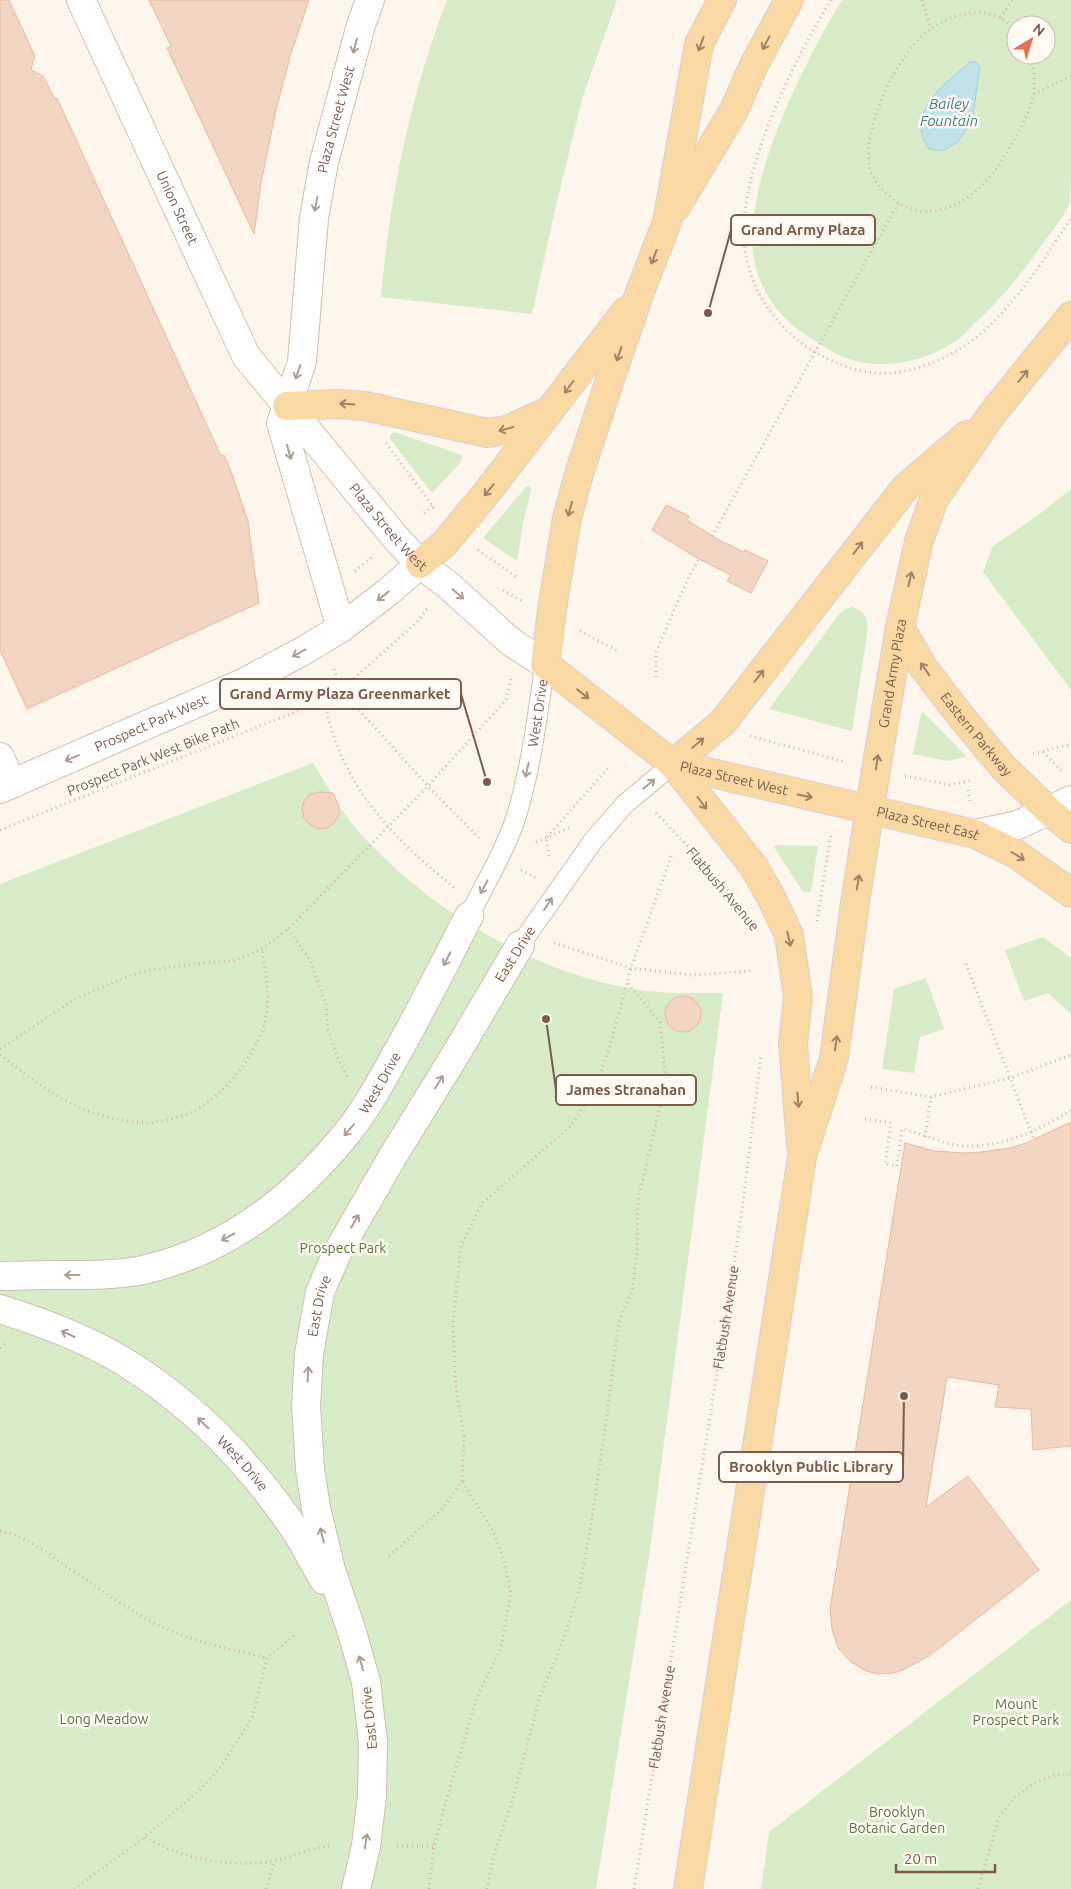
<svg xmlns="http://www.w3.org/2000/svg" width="1071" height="1889" viewBox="0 0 1071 1889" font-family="Ubuntu,sans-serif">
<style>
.green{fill:#d8ecc9;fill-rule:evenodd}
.water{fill:#bfe3e8;stroke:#a5d3da}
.building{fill:#f3d5c3;stroke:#e6bba3}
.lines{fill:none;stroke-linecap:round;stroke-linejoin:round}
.lane-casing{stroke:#d1beb0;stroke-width:21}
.street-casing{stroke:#d1beb0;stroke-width:30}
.secondary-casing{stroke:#d6c0b0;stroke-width:30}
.primary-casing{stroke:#dad1cd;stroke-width:30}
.path{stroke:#d9b8a5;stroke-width:3;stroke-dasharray:1 4;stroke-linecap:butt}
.lane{stroke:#fff;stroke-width:19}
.street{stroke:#fff;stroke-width:28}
.secondary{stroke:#fff;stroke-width:28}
.primary{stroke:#fbd9a5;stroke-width:28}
.oneway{stroke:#a18267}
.oneway2{stroke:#af9d94}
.labels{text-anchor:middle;stroke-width:5;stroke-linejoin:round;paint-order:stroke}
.street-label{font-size:14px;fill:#7a5c4d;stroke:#fffaf3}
.park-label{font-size:14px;fill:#537a41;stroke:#fffaf3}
.water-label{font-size:15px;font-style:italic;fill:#437c86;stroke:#fffaf3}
.leader{fill:none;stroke:#7a5c4d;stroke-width:2}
.callout-dot{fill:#7a5c4d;stroke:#fffaf3;stroke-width:2}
.callout{fill:#fffaf3;stroke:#7a5c4d;stroke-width:2}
.callout-label{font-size:15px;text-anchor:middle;font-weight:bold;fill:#7a5c4d}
</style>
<rect width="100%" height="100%" fill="#fdf6ec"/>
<g class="green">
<path d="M447,0H617L583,96L557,201L532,314L381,297C390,195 410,96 447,0Z"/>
<path d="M842,0H1071C1071,52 1071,105 1071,157C1071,168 1071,193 1070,203C1062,221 1045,239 1034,256C1016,281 996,304 973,325C968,330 962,337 956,341C926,361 881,372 846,358C835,354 824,347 814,340C782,322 760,294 754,258C741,187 805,60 842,0ZM1016,25H1046V55H1016Z"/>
<polygon points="394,432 462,455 461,462 432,493 391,440 390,435"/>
<polygon points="530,486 531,490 523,523 517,561 483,538 526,487"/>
<polygon points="1071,489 1071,690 983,572 993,546 1037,516"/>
<path d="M852,607C864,610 867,617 868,628L852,731L769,709L837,617L845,609Z"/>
<polygon points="923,712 966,756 965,757 947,761 913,754 921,714"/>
<path d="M313,763C328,786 341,812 359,832C429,909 525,968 628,988C659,994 692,993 723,993L650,1550L596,1889H0V884Z"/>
<polygon points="776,845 818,846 811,892 803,892 774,847"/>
<polygon points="1043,937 1071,958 1071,1014 1048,993 1024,1001 1005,950"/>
<polygon points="926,978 944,1029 920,1037 914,1073 882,1069 894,989"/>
<polygon points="1071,1600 1071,1889 761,1889 769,1832"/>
</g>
<path class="water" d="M970,62H976L980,67L972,121L957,143L942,151L929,149C903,113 945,84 970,62Z"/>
<g class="building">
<polygon points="0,0 9,0 35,56 31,70 43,76 55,99 57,98 221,456 224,455 231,471 248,521 259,603 27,709 0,650"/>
<polygon points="149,0 309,0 290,57 276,110 261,183 254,234 167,48 171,46"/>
<polygon points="666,505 689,516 687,520 719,540 744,552 745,550 768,561 751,593 727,581 731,575 697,558 652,530"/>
<polygon points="319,792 333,793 339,806 339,815 334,823 327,828 318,829 310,825 304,818 302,809 304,801 310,794"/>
<circle cx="683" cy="1014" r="18"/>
<polygon points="1071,1122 1071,1446 1033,1450 1031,1409 995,1407 999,1385 947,1377 926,1507 968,1476 1039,1570 929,1656 905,1669 894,1673 877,1674 866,1671 851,1662 838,1648 832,1629 830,1609 905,1143 935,1151 966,1153 981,1152 1010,1148 1026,1143"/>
</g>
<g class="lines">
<defs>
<g id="lane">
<path id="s2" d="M469,916C484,885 503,855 514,823C531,772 537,717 545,664"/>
<polyline points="520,945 593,841 625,804 673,764"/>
</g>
<g id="street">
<path id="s3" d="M287,406L302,362L314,218L324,162L361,25L370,0"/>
<polyline points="0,757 12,784"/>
<polyline points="975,834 1018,825 1071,800"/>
<path id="s4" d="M0,1276C16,1276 33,1275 49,1275C81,1275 112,1276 143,1270C231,1250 300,1194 354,1124C369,1104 381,1082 393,1060C420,1013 444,964 469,916"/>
<path id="s5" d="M0,1309C42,1322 85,1338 123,1361C193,1404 252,1465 298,1534C307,1549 315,1565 324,1580"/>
<path id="s6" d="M356,1889L366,1846L372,1796L373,1742L366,1682L352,1632L331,1570L316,1508L310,1469L306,1406L309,1354L320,1292L337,1253L393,1156L457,1052L520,945"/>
</g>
<g id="secondary">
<path id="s7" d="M81,0L246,356L395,537L420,564L449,586L511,642L545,664"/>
<polyline points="287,406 281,423 341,628"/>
<path id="s8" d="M0,789L245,682L303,651L341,628L388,592L420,564"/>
</g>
<g id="primary">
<path id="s9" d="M722,0L699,44L667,222L640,292L612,374L579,474L567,518L553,603L545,664L673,764L975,834L1016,854L1071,893"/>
<polyline points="676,207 734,110 753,67 789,0"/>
<polyline points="287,406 338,404 365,406 487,433 507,430 547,412"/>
<polyline points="420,564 444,544 488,491 626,311"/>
<path id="s10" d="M900,627L923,667L959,714L1004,768L1049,811L1071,829"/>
<polyline points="673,764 723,722 905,488 967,435"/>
<polyline points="673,764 754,867 771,897 789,935 798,997 793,1044 801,1145"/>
<path id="s11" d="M688,1889L802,1157L834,1058L855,903L878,758L900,627L919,541L934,499L992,414L1071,316"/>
</g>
</defs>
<use href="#lane" class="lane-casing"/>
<use href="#street" class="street-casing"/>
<use href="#secondary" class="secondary-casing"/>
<use href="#primary" class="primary-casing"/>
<g class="path">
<path d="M831,0C794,60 740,168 744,239C746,280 768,317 800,342C824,360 860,376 891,373C926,370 964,351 989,326C1021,295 1047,256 1071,218"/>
<polyline points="922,0 931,28"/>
<polyline points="1001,18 1012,0"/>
<path d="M1016,29C1008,23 1000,16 990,14C972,9 947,18 932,28C899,49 858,133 871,172C875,183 883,191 892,198C903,208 919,213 934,211C977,204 1000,167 1019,131C1025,120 1032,105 1034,92C1035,79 1034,67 1030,55"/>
<polyline points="1034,94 1071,76"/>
<polyline points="386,443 434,508"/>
<polyline points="424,513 433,506"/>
<polyline points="712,536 898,204"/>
<polyline points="478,550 518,578"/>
<polyline points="355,571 372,557"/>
<polyline points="503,590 523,602"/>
<polyline points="427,609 417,622 341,690 428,786 479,838"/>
<polyline points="580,631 616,650"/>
<polyline points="656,677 656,652 689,576 699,559"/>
<path d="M326,707C341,785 394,840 455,888"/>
<polyline points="750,736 846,762"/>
<polyline points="1043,752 1062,771"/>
<polyline points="1033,754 1071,744"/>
<polyline points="905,776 950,785 973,780"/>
<polyline points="968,790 970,801"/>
<polyline points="656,813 716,876 732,895"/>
<polyline points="0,830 315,704 341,690 334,669"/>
<polyline points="536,842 569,828"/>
<polyline points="549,856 546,838 609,767"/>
<polyline points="521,870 536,878"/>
<polyline points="817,921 831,833"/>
<polyline points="288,929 310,960 326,1005 328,1030 337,1056 348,1079"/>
<polyline points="554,943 631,968 691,975 752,971"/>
<polyline points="966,964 1034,1140"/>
<polyline points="0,1049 75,999 105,986 129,976 150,970 202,963 233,961 262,949 288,929 428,786 506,700 511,679"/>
<path d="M0,1055C30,1078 60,1102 97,1114C111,1119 131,1122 146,1123C155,1123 182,1117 190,1113C222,1098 252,1060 263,1028C272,1002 266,974 262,949"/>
<polyline points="871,1087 931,1097 1010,1078 1071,1055"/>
<path d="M865,1119L891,1123L885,1164L897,1166L902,1129C923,1133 941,1144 962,1146C1001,1148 1040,1130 1071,1110"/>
<polyline points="925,1137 931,1097"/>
<polyline points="0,1348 6,1343"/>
<path d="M0,1531C27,1536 49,1554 70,1569C98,1587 125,1608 154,1623C189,1641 229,1649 267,1658"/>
<polyline points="389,1556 444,1507 462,1481 464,1436 456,1389 453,1323 461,1246 482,1203 570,1127 587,1101 599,1077 609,1049 631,968 672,854"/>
<path d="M145,1837C182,1859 231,1868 274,1861C295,1857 312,1846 333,1846"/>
<polyline points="397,1846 434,1846"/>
<polyline points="74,1889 145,1837 201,1789 222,1765 252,1718 267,1658 297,1633"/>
<polyline points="266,1889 275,1861"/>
<polyline points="429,1889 434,1846 448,1794 477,1697 501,1647 511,1593 503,1557 493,1531 462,1481"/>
<polyline points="487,1889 494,1854 513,1798 540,1696 560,1648 578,1595 590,1531 603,1443 619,1322 632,1291 637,1250 638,1200 666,1081 660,1022 627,982"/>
<path id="s1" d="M634,1889L730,1292L745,1187L761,1054"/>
<polyline points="978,1889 999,1817 1015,1797 1034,1783 1055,1775 1071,1774"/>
</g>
<use href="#lane" class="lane"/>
<use href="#street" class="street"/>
<use href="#secondary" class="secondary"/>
<use href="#primary" class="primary"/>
</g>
<defs><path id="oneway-shaft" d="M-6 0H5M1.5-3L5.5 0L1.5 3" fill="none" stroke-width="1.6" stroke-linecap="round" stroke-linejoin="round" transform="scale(1.25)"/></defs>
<g class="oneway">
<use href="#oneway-shaft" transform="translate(766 43) rotate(118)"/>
<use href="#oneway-shaft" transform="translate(701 44) rotate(110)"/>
<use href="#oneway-shaft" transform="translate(654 257) rotate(111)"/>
<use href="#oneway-shaft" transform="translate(619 354) rotate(109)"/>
<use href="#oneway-shaft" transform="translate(1023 376) rotate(-51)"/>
<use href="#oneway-shaft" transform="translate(569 387) rotate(127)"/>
<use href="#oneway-shaft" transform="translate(347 404) rotate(-176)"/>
<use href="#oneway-shaft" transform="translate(506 429) rotate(165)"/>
<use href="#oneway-shaft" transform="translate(489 490) rotate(129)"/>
<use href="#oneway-shaft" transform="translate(570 509) rotate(105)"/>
<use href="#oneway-shaft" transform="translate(858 548) rotate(-52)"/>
<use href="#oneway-shaft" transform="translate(910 579) rotate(-77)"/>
<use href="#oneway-shaft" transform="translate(925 669) rotate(-125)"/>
<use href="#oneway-shaft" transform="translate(759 676) rotate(-52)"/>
<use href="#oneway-shaft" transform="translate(583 694) rotate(38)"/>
<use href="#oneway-shaft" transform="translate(698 743) rotate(-40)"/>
<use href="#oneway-shaft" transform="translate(877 762) rotate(-81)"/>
<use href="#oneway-shaft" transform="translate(805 796) rotate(12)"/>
<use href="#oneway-shaft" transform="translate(702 803) rotate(53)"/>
<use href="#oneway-shaft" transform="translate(1018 856) rotate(32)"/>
<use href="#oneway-shaft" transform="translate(858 882) rotate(-81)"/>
<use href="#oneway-shaft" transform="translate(789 939) rotate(77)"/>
<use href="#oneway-shaft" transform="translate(836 1043) rotate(-82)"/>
<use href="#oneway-shaft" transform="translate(798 1100) rotate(85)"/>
</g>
<g class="oneway2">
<use href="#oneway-shaft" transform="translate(355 46) rotate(105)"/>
<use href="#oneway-shaft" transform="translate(316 204) rotate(101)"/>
<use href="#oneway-shaft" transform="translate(298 372) rotate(109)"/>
<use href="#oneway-shaft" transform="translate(289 452) rotate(74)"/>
<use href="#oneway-shaft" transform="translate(458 594) rotate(42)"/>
<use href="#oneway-shaft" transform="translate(383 596) rotate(142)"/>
<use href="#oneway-shaft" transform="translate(299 653) rotate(151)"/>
<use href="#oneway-shaft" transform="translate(72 758) rotate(157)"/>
<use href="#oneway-shaft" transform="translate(527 770) rotate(103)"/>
<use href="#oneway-shaft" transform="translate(649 784) rotate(-39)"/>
<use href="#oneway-shaft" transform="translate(484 887) rotate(118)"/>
<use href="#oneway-shaft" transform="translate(548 904) rotate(-56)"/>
<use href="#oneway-shaft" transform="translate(447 959) rotate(117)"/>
<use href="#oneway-shaft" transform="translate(439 1082) rotate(-58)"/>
<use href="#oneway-shaft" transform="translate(349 1130) rotate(131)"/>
<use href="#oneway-shaft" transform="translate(355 1221) rotate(-60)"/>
<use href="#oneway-shaft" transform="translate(228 1237) rotate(152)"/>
<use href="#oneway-shaft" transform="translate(72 1275) rotate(-180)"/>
<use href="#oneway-shaft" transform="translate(68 1334) rotate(-156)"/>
<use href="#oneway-shaft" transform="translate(308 1374) rotate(-87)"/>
<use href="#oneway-shaft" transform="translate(203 1423) rotate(-136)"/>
<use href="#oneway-shaft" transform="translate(322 1535) rotate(-104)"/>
<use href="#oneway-shaft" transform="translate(361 1663) rotate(-106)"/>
<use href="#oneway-shaft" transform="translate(366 1841) rotate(-81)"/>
</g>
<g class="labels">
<g class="street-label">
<text dy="5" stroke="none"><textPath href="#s3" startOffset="292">Plaza Street West</textPath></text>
<text dy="5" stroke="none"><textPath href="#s7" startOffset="229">Union Street</textPath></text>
<text dy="5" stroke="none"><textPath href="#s7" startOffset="615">Plaza Street West</textPath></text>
<text dy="5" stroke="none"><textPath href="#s11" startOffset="1234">Grand Army Plaza</textPath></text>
<text dy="5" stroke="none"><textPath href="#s2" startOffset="216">West Drive</textPath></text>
<text dy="5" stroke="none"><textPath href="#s8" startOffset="165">Prospect Park West</textPath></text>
<text dy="5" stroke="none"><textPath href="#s10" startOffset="132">Eastern Parkway</textPath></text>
<text transform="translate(153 757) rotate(-22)" y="5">Prospect Park West Bike Path</text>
<text dy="5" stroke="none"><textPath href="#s9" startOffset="916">Plaza Street West</textPath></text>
<text dy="5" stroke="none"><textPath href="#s9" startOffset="1115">Plaza Street East</textPath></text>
<text transform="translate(723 889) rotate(50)" y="5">Flatbush Avenue</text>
<text transform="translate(515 954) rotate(-58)" y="5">East Drive</text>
<text dy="5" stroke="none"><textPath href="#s4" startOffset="454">West Drive</textPath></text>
<text dy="5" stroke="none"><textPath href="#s6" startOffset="594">East Drive</textPath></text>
<text dy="5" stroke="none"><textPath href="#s1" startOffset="579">Flatbush Avenue</textPath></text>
<text dy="5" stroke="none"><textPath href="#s5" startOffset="292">West Drive</textPath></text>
<text transform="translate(369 1718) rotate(-96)" y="5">East Drive</text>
<text dy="5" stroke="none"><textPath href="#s1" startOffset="174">Flatbush Avenue</textPath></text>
</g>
<g class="park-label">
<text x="343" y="1253">Prospect Park</text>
<text x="1016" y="1709">Mount<tspan x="1016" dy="16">Prospect Park</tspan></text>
<text x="104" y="1724">Long Meadow</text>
<text x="897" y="1817">Brooklyn<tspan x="897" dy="16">Botanic Garden</tspan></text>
</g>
<g class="water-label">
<text x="949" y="109">Bailey<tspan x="949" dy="17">Fountain</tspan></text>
</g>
</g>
<path class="leader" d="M708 313L731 230M487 782L461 694M546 1019L556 1090M904 1396L903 1467"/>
<g class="callout-dot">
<circle cx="708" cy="313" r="5"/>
<circle cx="487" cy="782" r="5"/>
<circle cx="546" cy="1019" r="5"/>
<circle cx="904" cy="1396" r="5"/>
</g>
<g class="callout">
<rect x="731" y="215" width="144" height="30" rx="5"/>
<rect x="220" y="679" width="241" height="30" rx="5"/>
<rect x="556" y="1075" width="140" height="30" rx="5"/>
<rect x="719" y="1452" width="184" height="30" rx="5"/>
</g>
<g class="callout-label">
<text x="803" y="235">Grand Army Plaza</text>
<text x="340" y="699">Grand Army Plaza Greenmarket</text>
<text x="626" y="1095">James Stranahan</text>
<text x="811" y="1472">Brooklyn Public Library</text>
</g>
<g transform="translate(1031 40) rotate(38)"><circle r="24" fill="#fffaf3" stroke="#cabbb1"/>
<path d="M0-4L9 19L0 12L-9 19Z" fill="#e76f51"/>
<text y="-8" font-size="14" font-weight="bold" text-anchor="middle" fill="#7a5c4d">N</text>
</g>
<path d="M896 1864v8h99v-8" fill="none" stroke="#7a5c4d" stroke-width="2.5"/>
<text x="904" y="1864" font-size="15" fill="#7a5c4d" stroke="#fffaf3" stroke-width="4" paint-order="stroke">20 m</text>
</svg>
